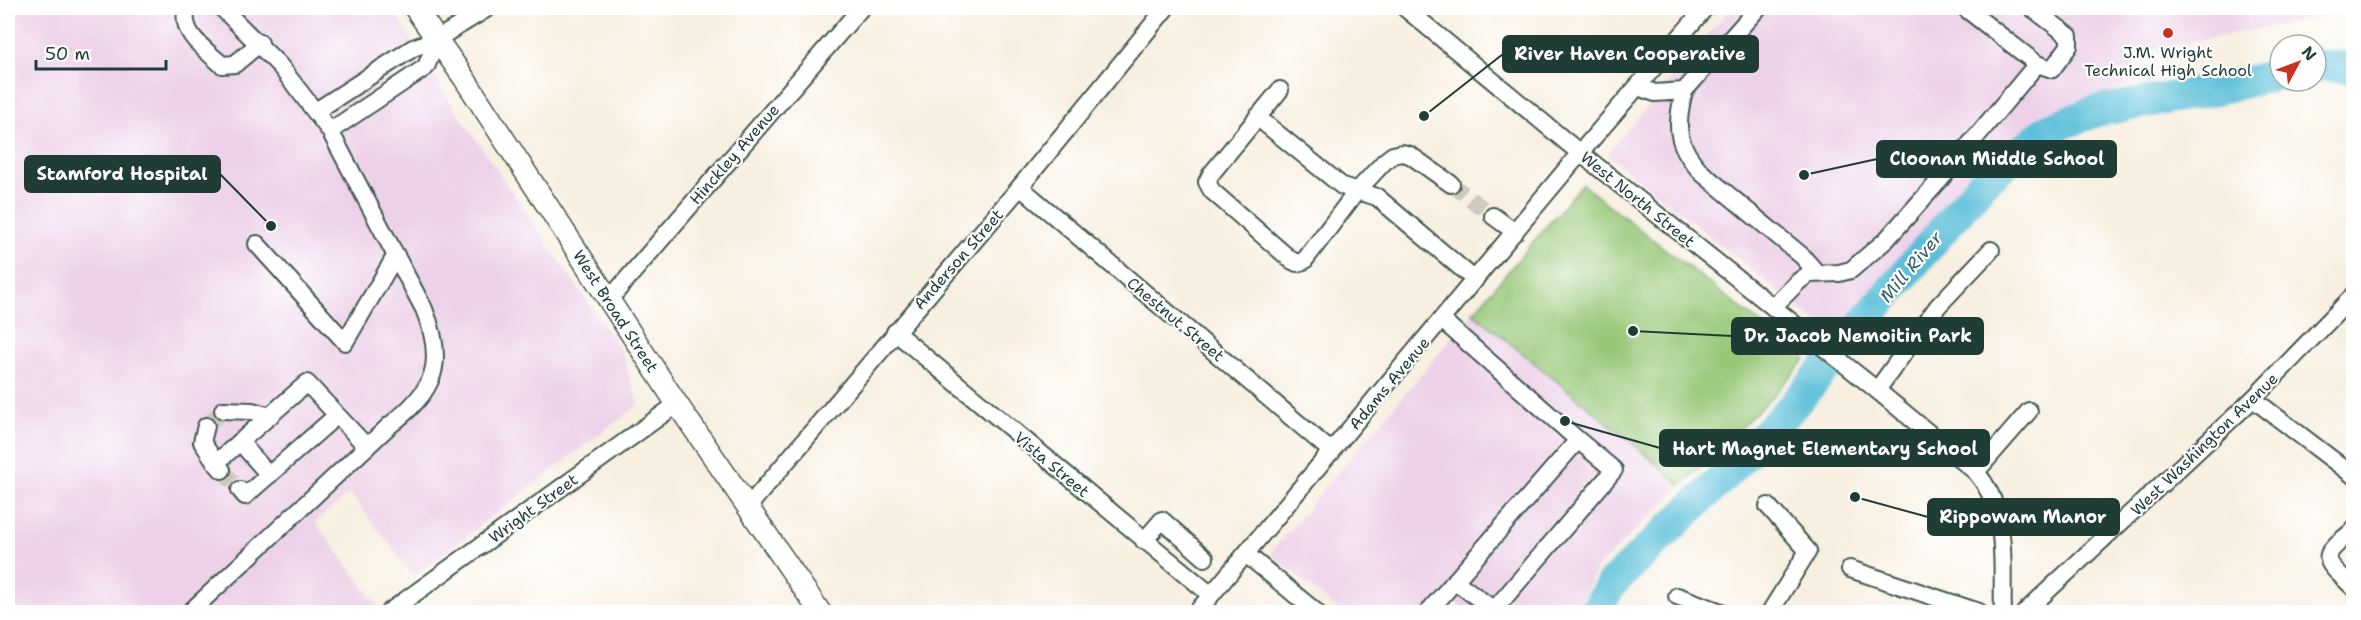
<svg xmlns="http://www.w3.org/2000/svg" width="2361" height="620" viewBox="0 0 2361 620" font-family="'Shantell Sans',sans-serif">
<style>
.built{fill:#edd1e9}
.park{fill:#97c777;stroke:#5b8256;stroke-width:1.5}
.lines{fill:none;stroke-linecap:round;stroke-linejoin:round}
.river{stroke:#5bbfd9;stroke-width:32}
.minor-tunnel{stroke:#cccbbd;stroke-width:16;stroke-dasharray:16 8;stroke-linecap:butt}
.minor-casing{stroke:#3f584e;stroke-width:20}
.major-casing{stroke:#3f584e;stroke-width:24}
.minor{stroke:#fff;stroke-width:16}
.major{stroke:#fff;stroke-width:21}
.poi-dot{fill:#c8321e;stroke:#fff;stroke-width:2}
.labels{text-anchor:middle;stroke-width:4.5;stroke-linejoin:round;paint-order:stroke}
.poi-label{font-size:16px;fill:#1f3d34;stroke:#fff}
.street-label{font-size:16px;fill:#1f3d34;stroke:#fff}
.water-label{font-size:18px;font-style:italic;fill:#316466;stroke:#fff}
.leader{fill:none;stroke:#1f3d34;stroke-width:2}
.callout-dot{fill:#1f3d34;stroke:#fff;stroke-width:2}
.callout{fill:#1f3d34;stroke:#1f3d34;stroke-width:2}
.callout-label{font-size:18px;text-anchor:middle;font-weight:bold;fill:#fff}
</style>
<rect width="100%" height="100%" fill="#fff"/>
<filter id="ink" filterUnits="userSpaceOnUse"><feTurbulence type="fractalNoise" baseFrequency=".0167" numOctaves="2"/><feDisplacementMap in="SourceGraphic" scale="12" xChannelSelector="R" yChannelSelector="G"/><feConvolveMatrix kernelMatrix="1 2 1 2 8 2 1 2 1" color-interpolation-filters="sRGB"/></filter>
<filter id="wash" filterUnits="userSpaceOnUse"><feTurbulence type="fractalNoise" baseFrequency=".008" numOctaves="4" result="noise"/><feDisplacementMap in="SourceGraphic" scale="24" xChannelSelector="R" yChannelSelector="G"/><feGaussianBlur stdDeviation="1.35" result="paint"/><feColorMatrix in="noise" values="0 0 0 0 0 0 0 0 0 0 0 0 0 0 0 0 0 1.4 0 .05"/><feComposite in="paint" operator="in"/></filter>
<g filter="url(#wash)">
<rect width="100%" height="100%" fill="#f7efdf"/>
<g class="built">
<polygon points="8,8 392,8 449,100 621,351 639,404 414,576 350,494 315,522 378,605 369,612 8,612"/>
<polygon points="1731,8 2353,8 2353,10 2124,55 2155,82 2133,84 2086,100 2039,121 1994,154 1955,196 1885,283 1837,338 1607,154"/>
<polygon points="1582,184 1806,359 1774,395 1596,569 1577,612 1468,612 1451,598 1438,612 1340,612 1270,553"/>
</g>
<polygon class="park" points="1582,184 1806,359 1774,395 1681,486 1635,445 1473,313"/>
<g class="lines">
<g class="river">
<polyline points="2316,65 2354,68"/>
<polyline points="1595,612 1612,583 1705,495 1791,408 1986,179 2049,129 2096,111 2208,91 2280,74"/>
</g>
</g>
</g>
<g filter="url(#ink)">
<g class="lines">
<g class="minor-tunnel">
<polyline points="1451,184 1493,216"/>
<polyline points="206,426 223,410"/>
<polyline points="222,470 240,490"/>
</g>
<defs>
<g id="minor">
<path d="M187,8C179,33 205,49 222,65L235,64L260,43"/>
<path d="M1405,8L1569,144L1873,387L1976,472C2010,512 2001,563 2003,612"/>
<polyline points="1965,8 2037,64 2052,69 2069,46 2069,36 2032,8"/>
<polyline points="1638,87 1655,93 1684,91 1758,8"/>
<polyline points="1280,90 1211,174 1207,182 1212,191 1291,260 1297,263 1304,261 1357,191 1385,161 1393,155 1402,153 1410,155 1451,184"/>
<path d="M1684,91C1675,127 1676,145 1702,173L1802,256L1817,273"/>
<polyline points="316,111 413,48 437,39 488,8"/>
<polyline points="1257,117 1342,186 1377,197 1475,280"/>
<polyline points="330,131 426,67 437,39"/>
<polyline points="1020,187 1332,452"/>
<polyline points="1493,216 1515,232"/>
<polyline points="257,244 345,342 396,255"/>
<polyline points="608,301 861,8"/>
<polyline points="1773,307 1799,281 1809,274 1839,273 1851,270 1886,240 1945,174 2037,64"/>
<polyline points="895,332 1211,595"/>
<polyline points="1877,390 1938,306 1991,250"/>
<polyline points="2253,399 2354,476"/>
<polyline points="223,410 252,411 270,416"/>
<polyline points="206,426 202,442 216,463"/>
<polyline points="240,442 269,475"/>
<polyline points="222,470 216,463 307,383 367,447"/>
<polyline points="1976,472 2029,411"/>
<polyline points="240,490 245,496 336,416"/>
<polyline points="1768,506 1808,551 1770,612"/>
<polyline points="747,508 1020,187 1166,8"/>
<path d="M2354,530C2318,558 2322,558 2354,588"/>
<polyline points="1144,541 1162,520 1205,558"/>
<polyline points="1246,554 1316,612"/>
<polyline points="1850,569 1979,612"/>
<polyline points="1455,581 1494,610 1614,470 1578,440"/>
<polyline points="1677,596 1721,612"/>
<path d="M190,612L389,426C434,391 447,365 424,309L330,131L280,66L222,8"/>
<polyline points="389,612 677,404"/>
<polyline points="1197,612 1580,153 1705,8"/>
<polyline points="1428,612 1578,440 1442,320"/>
<polyline points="2025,612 2253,399 2354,295"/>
</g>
<polyline id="major" points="415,8 464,78 677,404 820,612"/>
</defs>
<use href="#minor" class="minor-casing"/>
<use href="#major" class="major-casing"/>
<use href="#minor" class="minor"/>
<use href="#major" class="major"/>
</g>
</g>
<circle class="poi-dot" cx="2168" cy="33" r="6"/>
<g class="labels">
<g class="poi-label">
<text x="2168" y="58">J.M. Wright<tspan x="2168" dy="18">Technical High School</tspan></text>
</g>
<g class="street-label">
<text transform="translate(734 154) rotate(-49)" y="6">Hinckley Avenue</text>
<text transform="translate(1638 199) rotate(39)" y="6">West North Street</text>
<text transform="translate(958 259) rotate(-49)" y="6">Anderson Street</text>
<text transform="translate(616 311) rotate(57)" y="6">West Broad Street</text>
<text transform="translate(1176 319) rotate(40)" y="6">Chestnut Street</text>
<text transform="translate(1389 383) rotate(-50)" y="6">Adams Avenue</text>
<text transform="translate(2204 444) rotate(-44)" y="6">West Washington Avenue</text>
<text transform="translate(1052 464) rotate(40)" y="6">Vista Street</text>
<text transform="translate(533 508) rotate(-36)" y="6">Wright Street</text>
</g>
<g class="water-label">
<text transform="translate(1911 267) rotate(-50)" y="6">Mill River</text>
</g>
</g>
<path class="leader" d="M1424 116L1503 54M1804 175L1877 159M271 226L220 174M1633 331L1732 336M1565 421L1660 448M1855 497L1928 517"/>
<g class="callout-dot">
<circle cx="1424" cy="116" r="6"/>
<circle cx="1804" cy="175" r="6"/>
<circle cx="271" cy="226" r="6"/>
<circle cx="1633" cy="331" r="6"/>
<circle cx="1565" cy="421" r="6"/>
<circle cx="1855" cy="497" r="6"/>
</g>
<g class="callout">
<rect x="1503" y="36" width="255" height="36" rx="6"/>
<rect x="1877" y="141" width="239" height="36" rx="6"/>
<rect x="25" y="156" width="195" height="36" rx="6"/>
<rect x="1732" y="318" width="251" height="36" rx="6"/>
<rect x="1660" y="430" width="329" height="36" rx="6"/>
<rect x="1928" y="499" width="191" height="36" rx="6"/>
</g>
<g class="callout-label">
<text x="1630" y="60">River Haven Cooperative</text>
<text x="1997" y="165">Cloonan Middle School</text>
<text x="122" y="180">Stamford Hospital</text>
<text x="1858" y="342">Dr. Jacob Nemoitin Park</text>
<text x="1825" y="455">Hart Magnet Elementary School</text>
<text x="2023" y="523">Rippowam Manor</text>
</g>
<rect width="2361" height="620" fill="none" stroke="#fff" stroke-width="30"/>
<g transform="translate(2298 63) rotate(49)"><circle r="28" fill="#ffffff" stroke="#a5b1ae" stroke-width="1.5"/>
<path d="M0-4.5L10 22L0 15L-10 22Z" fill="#c8321e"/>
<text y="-9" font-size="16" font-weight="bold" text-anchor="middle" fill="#1f3d34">N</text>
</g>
<path d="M36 60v9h130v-9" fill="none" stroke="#1f3d34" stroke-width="3"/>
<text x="45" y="60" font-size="18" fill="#1f3d34" stroke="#ffffff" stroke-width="4.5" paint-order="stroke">50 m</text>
</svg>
